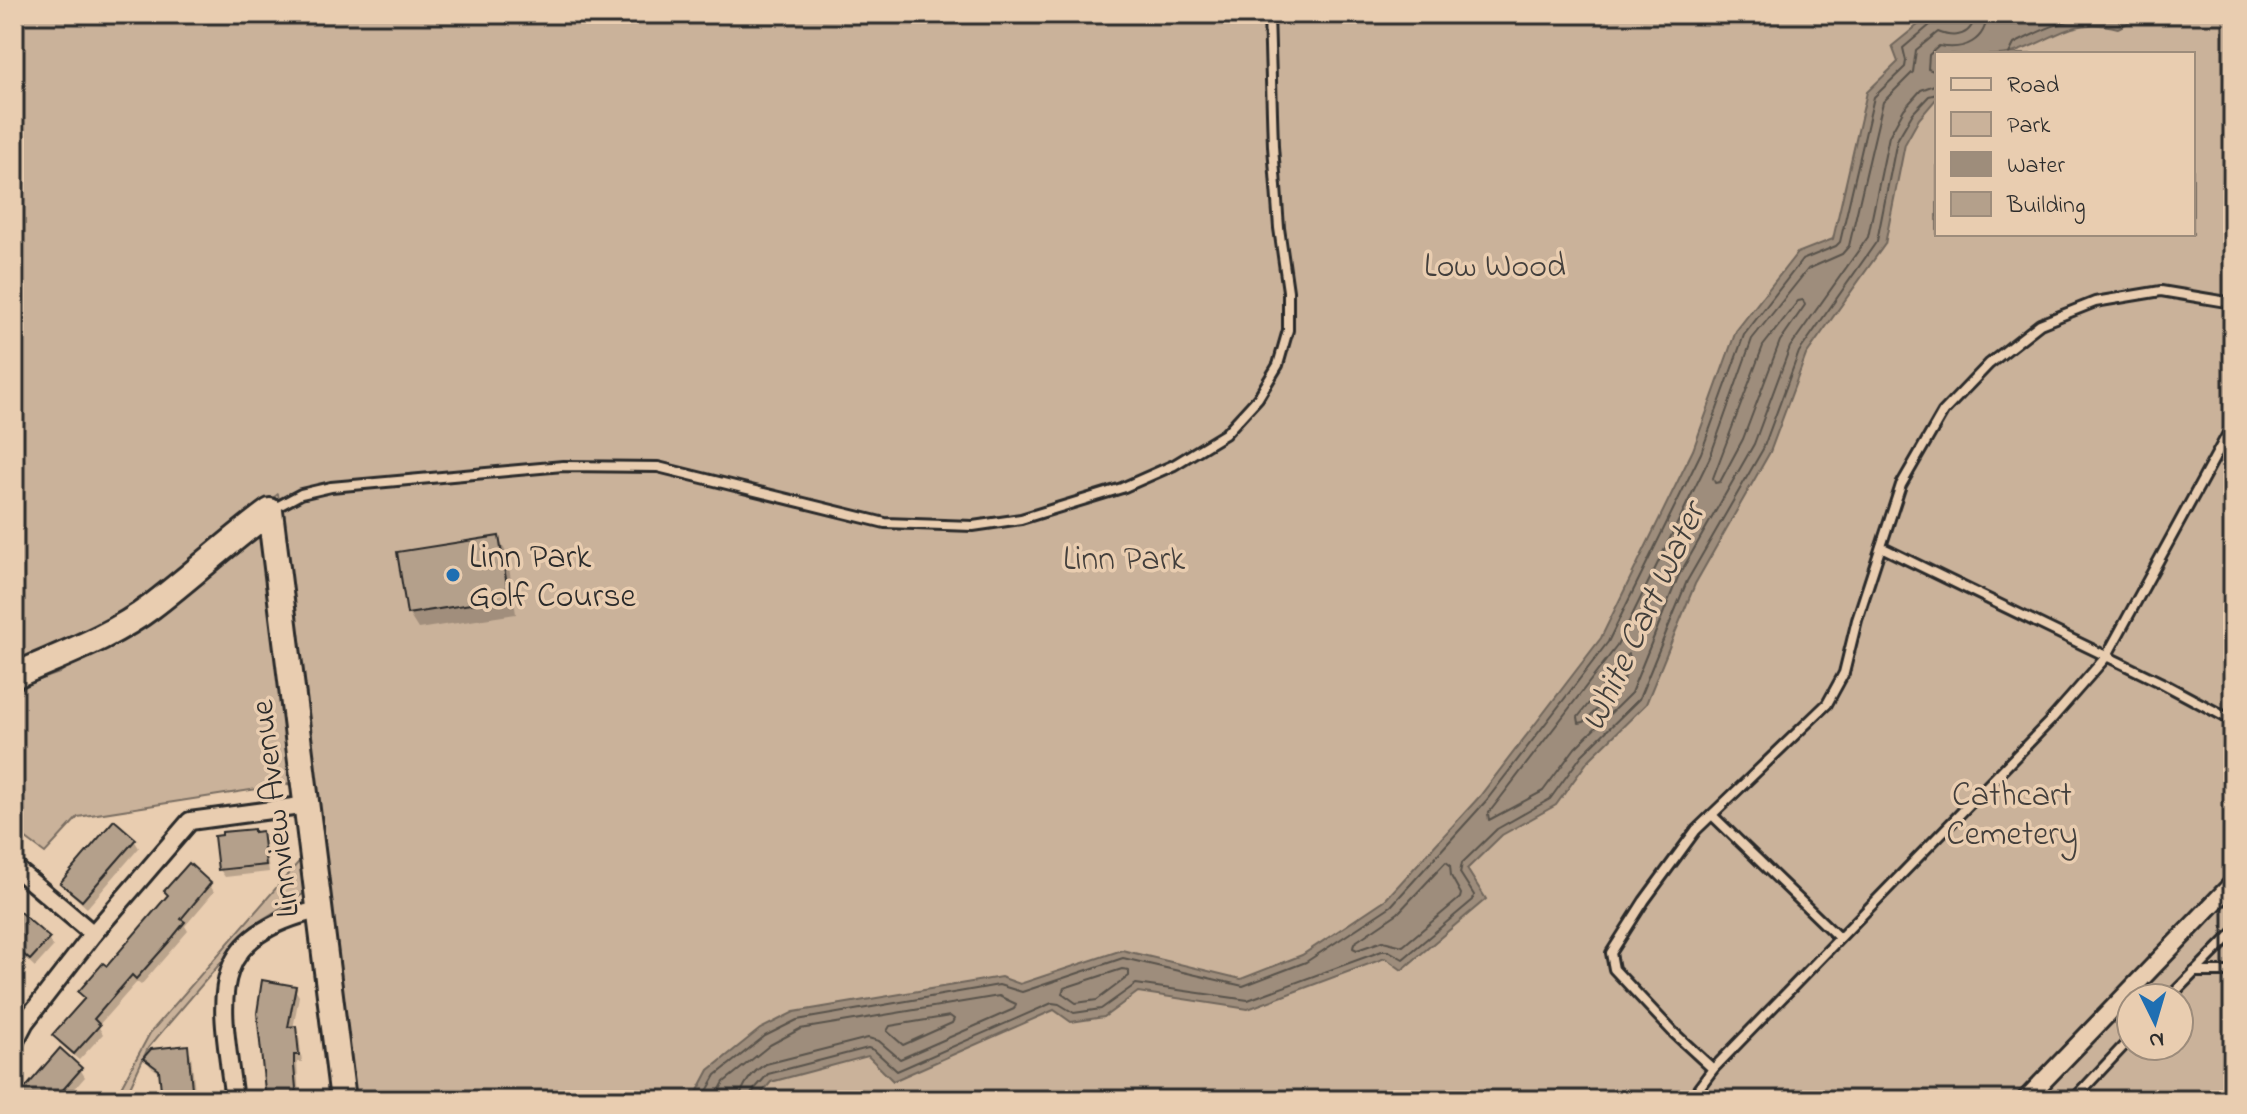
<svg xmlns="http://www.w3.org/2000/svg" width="2247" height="1114" viewBox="0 0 2247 1114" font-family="'Indie Flower',sans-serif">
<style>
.green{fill:#cab29a;stroke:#7a6e62;stroke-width:2;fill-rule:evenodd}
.water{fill:#9e8d7b;stroke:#70665b;stroke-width:2}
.shadow{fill:#0003}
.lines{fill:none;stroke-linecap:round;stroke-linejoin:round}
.shore{stroke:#59524b;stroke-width:2}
.building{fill:#b4a08b;stroke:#2b2b2b;stroke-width:2}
.lane-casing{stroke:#2b2b2b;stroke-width:14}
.street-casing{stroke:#2b2b2b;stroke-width:22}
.secondary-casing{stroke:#2b2b2b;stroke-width:30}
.lane{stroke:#e9cdb0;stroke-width:8}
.street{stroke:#e9cdb0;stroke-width:16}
.secondary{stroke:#e9cdb0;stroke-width:24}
.poi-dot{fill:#1f6fb2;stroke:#e9cdb0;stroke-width:3}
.labels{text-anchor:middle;stroke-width:7;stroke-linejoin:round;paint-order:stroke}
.park-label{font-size:34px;fill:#433f3c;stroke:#e9cdb0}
.poi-label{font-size:34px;fill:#2b2b2b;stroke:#e9cdb0;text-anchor:start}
.street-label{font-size:34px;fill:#2b2b2b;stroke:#e9cdb0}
.water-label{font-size:36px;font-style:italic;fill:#423f3b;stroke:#e9cdb0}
</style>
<rect width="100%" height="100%" fill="#e9cdb0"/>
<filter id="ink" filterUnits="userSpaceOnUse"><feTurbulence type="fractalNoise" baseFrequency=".0125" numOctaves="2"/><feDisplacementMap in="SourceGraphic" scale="16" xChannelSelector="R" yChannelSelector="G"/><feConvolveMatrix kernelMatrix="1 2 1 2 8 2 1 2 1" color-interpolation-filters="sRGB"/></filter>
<g filter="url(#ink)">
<g class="green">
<path d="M14,14H2233V1100H356L278,494L159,587L102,628L14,661ZM1937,54H2193V234H1937ZM2131,998H2179V1046H2131Z"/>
<polygon points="263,529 296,783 78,817 45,853 14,830 14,689 59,673"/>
<polygon points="303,857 311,889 252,926 148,1048 124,1100 114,1100 150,1033"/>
</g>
<path class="water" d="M1924,14H1954L1949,17L1951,19L1966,14L1975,17L1982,14H2173L2140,17L2118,28C2068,16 2055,41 2012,53C1995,58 1956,54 1937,54V98L1919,119L1905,144L1885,244L1806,355L1770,452L1695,584L1646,704L1588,761L1556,805L1502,835L1467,869L1486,899L1402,970L1385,958L1248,1009L1138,992L1104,1017L1071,1022L1054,1010L893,1081L868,1056L771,1082L756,1100H693L709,1070L760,1029L794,1012L1001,977L1020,984L1122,950L1241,979L1302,955L1386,899L1480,796L1601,638L1693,450L1736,331L1797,253L1833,239L1867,92L1898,62L1892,46L1924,20Z"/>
<g class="shadow">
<polygon points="498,538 507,554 516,614 418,629 408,613"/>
<polygon points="261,833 265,841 269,872 225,877 220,870 217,838"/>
<polygon points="134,840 139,848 87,908 67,890 62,883"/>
<polygon points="210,885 214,892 185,926 188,931 141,985 137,982 98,1026 103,1034 79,1060 59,1043 55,1035 85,1000 81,992"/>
<polygon points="14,910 48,939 53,947 35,967 14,948"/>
<polygon points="294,988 299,996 293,1029 299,1036 302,1062 297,1062 299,1100 269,1100"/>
<polygon points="14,1002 22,1012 14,1025 14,1016 17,1013 17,1008 14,1010"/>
<polygon points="186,1047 191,1055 196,1100 164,1100 161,1074 150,1066 146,1058"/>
<polygon points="80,1069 85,1077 65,1100 18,1100"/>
</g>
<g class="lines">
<g class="shore">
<path d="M2009,54L2014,44C2039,31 2063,20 2091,16C2107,13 2111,22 2128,14"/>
<path d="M1937,72L1928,69L1929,55L1939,46C1964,51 1986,41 1987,14"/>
<path d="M1937,84L1921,90L1904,109L1889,136L1868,237L1790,347L1754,444L1678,577L1631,693L1575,748L1543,791L1489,820L1488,814L1617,646L1710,457L1752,339L1808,269L1842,254L1849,246L1883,102L1913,72L1916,50L1938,32C1955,39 1973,36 1975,14"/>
<polygon points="1803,300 1805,305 1780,341 1743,439 1720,482 1715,483 1713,478 1763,346 1798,301"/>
<polygon points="1628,654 1632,659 1621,686 1584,722 1579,723 1578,717"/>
<polygon points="1446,862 1450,865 1451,876 1461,894 1460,898 1403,946 1383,941 1357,950 1353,948 1354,943 1398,913"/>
<polygon points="1122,969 1129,970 1129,976 1097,1000 1076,1003 1062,993 1064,988"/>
<polygon points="950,1016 954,1019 952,1023 903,1045 887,1031 890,1026"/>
<polyline points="702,1100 716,1075 765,1036 797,1020 999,985 1022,992 1123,958 1243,986 1306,962 1391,906 1486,801 1608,642 1701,453 1744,335 1802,260 1836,246 1840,242 1874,97 1905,67 1906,61 1903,48 1930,25 1932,14"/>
<path d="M714,1100L724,1082L770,1045L800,1029L999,996L1016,1004L1014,1009L900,1059L879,1041L868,1038L766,1064C753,1071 741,1086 740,1100"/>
<polyline points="750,1100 752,1092 768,1074 868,1048 874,1050 897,1071 1052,1003 1059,1004 1074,1013 1101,1009 1136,984 1248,1000 1382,951 1389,951 1403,959 1473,900 1474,895 1460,873 1462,863 1497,829 1550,799 1582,755 1639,699 1687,581 1763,449 1799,352 1877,241 1897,140 1913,113 1929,96 1937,94"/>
</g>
</g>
<g class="building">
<polygon points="499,536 509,598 407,614 397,552"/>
<polygon points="114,820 136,839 82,901 60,883"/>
<polygon points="254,829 254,832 262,831 266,865 218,870 214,836 222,835 222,832"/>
<polygon points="189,863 211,883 181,919 185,922 168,943 136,979 132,975 94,1019 100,1025 74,1054 52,1035 85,998 78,992 103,963 107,966 168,895 164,891"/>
<polygon points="14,907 50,938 30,960 14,946"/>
<polygon points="262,980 296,986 288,1027 296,1026 299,1055 294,1055 294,1066 297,1100 266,1100 257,1013"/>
<polygon points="188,1045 193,1100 162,1100 159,1070 143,1058 151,1049"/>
<polygon points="60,1048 82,1068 54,1100 15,1100"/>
</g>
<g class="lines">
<defs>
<g id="lane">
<polyline points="271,510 301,494 331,487 563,466 658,467 885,523 973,526 1021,519 1122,488 1174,465 1225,434 1258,398 1278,365 1288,330 1288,291 1279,228 1273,146 1269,14"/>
<polyline points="1881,547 2162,683 2233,721"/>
<polyline points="1712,815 1839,938"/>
<polyline points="2194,972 2233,972"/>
<polyline points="2169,998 2233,933"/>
<polyline points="1713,1069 1674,1033 1614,969 1611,953 1644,901 1696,830 1827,704 1844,673 1857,620 1901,485 1943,412 1989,364 2040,324 2095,302 2161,291 2233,303"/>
<polyline points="1690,1100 1713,1069 2049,722 2106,657 2233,424"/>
<polyline points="2073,1100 2131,1038"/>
</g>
<g id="street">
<polyline points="14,867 93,934"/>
<polyline points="14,1043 25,1022 93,934 190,821 308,805"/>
<path d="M234,1100C222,1003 200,938 318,910"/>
<polyline points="2025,1100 2233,883"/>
</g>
<path id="secondary" d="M14,676C60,655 110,638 151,607C192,576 229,541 270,511L343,1100"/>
</defs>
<use href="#lane" class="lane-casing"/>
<use href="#street" class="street-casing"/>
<use href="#secondary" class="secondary-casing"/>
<use href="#lane" class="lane"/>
<use href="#street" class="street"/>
<use href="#secondary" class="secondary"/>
</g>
</g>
<circle class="poi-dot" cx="453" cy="575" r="8"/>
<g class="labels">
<g class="park-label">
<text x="1495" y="276">Low Wood</text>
<text x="1124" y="569">Linn Park</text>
<text x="2012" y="805">Cathcart<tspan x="2012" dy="39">Cemetery</tspan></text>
</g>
<g class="poi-label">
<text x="469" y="567">Linn Park<tspan x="469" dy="39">Golf Course</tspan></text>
</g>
<g class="street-label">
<text transform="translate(273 809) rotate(-97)" y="12">Linnview Avenue</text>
</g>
<g class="water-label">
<text transform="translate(1641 616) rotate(-65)" y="13">White Cart Water</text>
</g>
</g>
<rect width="2247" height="1114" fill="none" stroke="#e9cdb0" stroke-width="48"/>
<rect x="24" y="24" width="2199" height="1066" fill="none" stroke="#2b2b2b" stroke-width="3" filter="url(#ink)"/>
<rect x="1935" y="52" width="260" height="184" fill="#e9cdb0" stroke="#9d8c7b" stroke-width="2"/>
<rect x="1951" y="78" width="40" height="12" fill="#e9cdb0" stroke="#9d8c7b" stroke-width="2"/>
<text x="2007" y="92" font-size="24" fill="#2b2b2b">Road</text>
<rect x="1951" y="112" width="40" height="24" fill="#cab29a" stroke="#9d8c7b" stroke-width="2"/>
<text x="2007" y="132" font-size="24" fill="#2b2b2b">Park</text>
<rect x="1951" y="152" width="40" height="24" fill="#9e8d7b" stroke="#9d8c7b" stroke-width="2"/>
<text x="2007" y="172" font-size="24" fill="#2b2b2b">Water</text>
<rect x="1951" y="192" width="40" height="24" fill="#b4a08b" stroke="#9d8c7b" stroke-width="2"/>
<text x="2007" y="212" font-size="24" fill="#2b2b2b">Building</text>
<g transform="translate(2155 1022) rotate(175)"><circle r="38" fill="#e9cdb0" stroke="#9d8c7b" stroke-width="2"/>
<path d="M0-6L14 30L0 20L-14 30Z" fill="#1f6fb2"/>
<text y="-12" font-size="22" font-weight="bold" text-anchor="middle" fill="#2b2b2b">N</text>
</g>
</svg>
